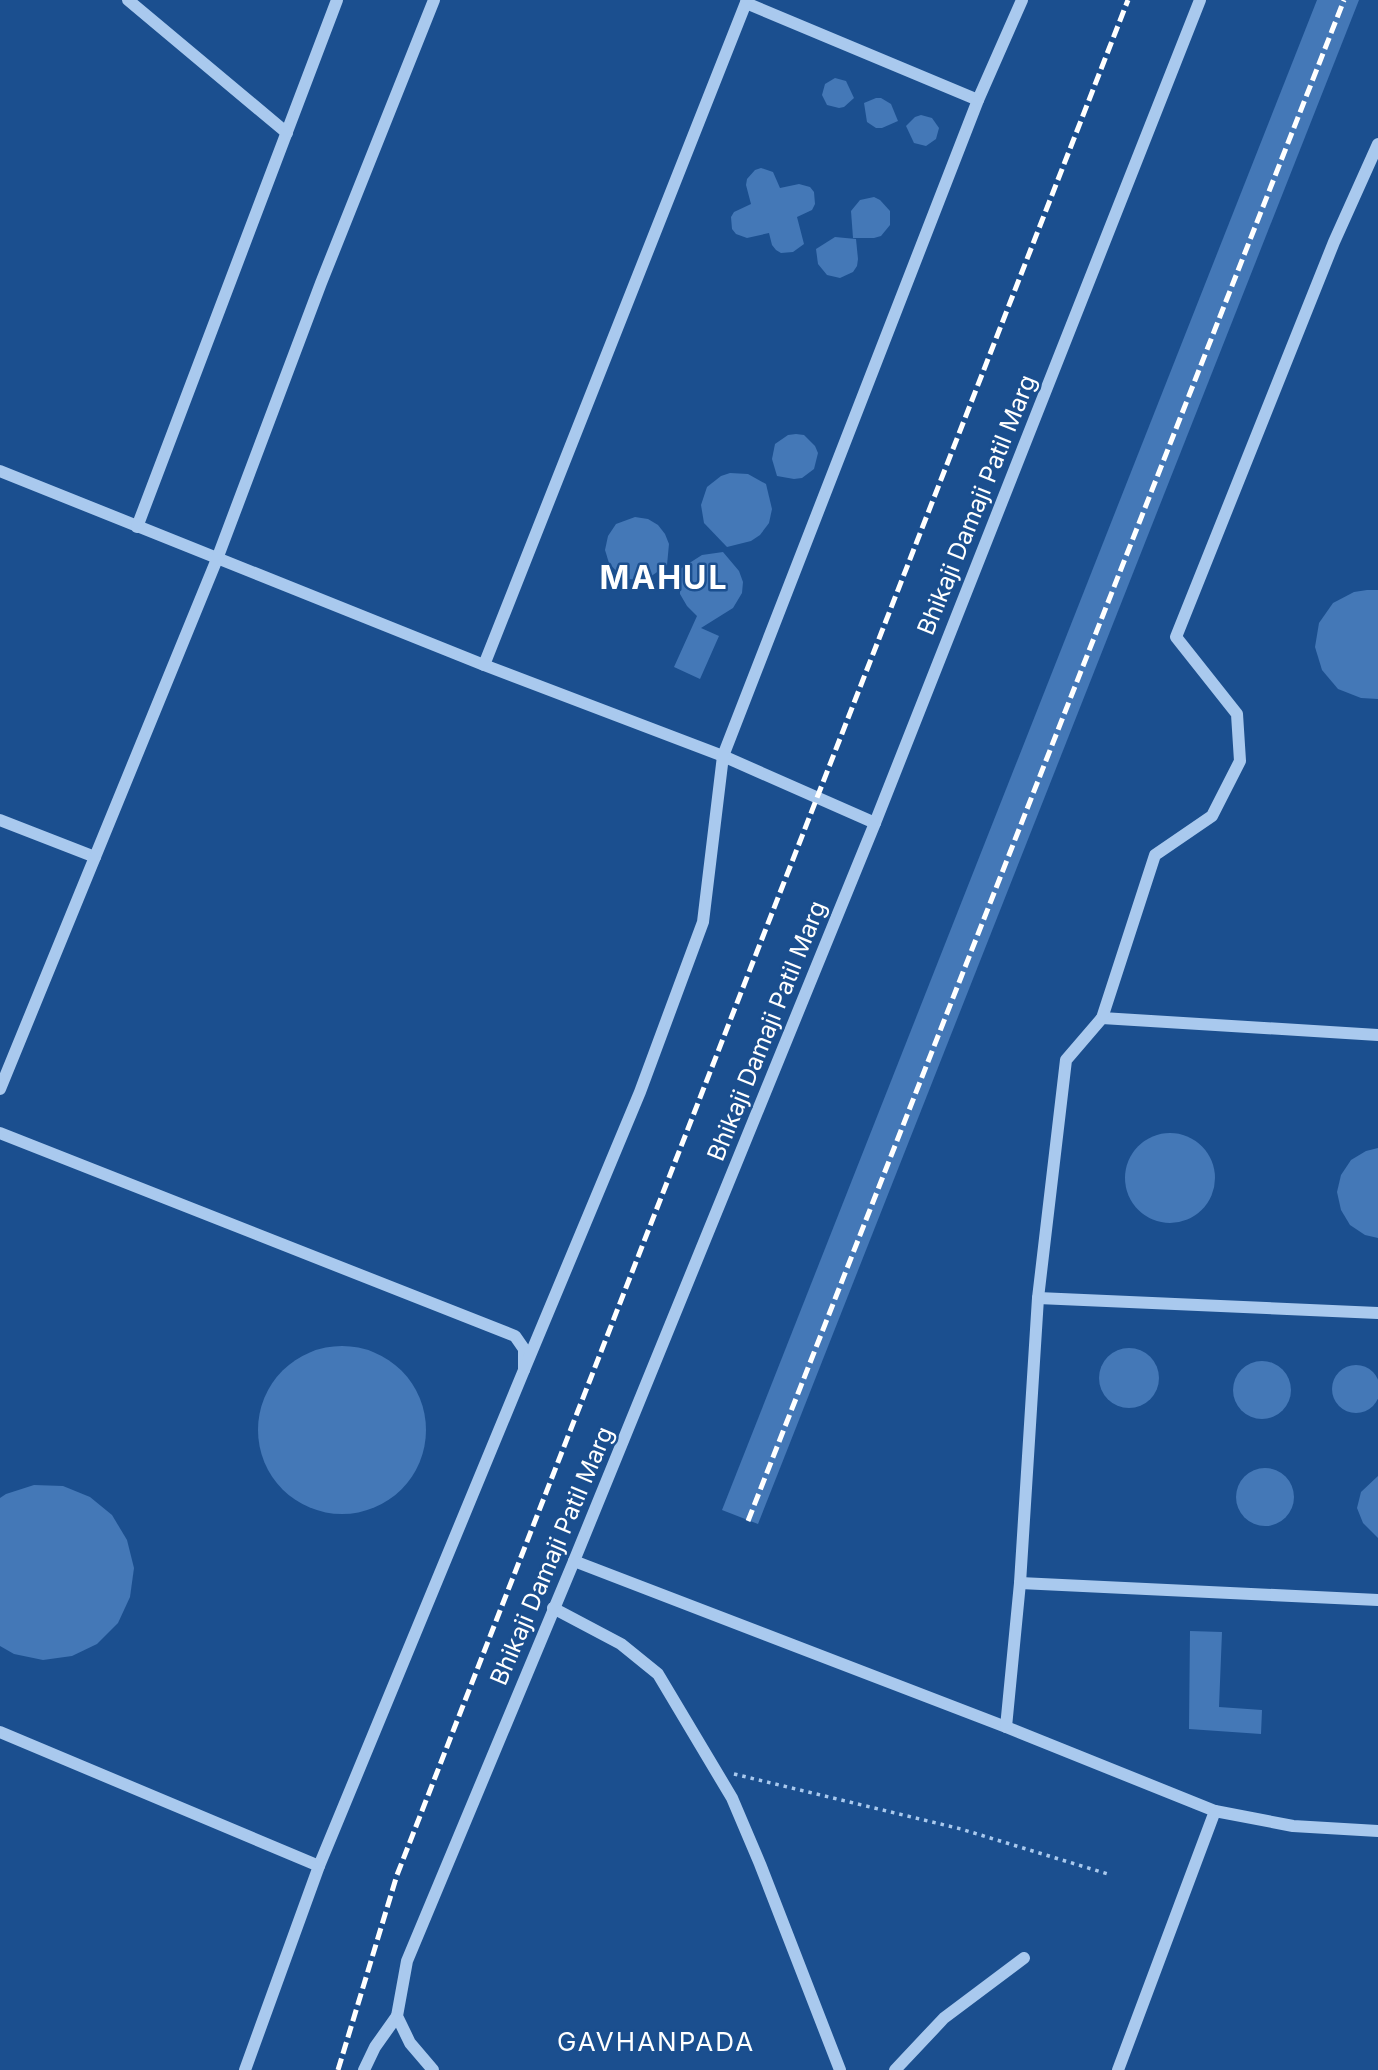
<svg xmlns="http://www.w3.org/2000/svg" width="1378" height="2070" viewBox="0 0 1378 2070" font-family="Inter,sans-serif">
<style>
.building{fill:#4478b7}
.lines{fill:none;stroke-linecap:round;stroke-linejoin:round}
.path{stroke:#a9c9ee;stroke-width:3.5;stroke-dasharray:3.5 5;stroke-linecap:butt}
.minor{stroke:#a9c9ee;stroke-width:12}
.rail{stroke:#fff;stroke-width:5;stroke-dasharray:12 5;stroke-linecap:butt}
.labels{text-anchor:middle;stroke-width:5;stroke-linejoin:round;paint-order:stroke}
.street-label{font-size:24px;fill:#fff;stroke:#1b4f8f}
.neighbourhood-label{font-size:26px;letter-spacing:2px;fill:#fff;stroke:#1b4f8f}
.district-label{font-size:32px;font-weight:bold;letter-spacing:2px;fill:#fff;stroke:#1b4f8f}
</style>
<rect width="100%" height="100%" fill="#1b4f8f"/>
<g class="building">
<polygon points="1317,0 1359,0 758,1524 722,1510"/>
<polygon points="835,78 846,81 854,98 844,107 839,108 827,105 822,95 825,84"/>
<polygon points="876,98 881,98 891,104 898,121 882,128 876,128 867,122 864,103"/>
<polygon points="921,115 932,118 939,128 936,139 926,146 914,143 906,126 915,117"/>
<polygon points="761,168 773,172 780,188 799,184 810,187 814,192 815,204 812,210 797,217 804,244 793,252 781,253 776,250 772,245 769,233 747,238 736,234 732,229 731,217 734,212 751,204 746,185 747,179 755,170"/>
<polygon points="874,197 880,200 890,211 890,225 881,236 874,238 853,238 851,211 860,200"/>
<polygon points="835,237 856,239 858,259 857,266 853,272 840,278 827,275 818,264 816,249"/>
<polygon points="796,434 804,435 815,446 818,453 814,469 802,478 794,479 777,476 772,459 775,444 788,435"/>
<polygon points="730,473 748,474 766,484 772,509 769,523 760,535 751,541 727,547 704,523 701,505 707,487 721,476"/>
<polygon points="635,517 648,519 658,525 665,534 669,544 667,565 650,577 639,580 628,579 618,573 609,563 605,550 608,536 616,524"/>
<polygon points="723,552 739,571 743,582 742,593 733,608 701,628 719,636 700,679 674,667 697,616 687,606 680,594 680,569 702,555"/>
<polygon points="1367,590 1378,590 1378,699 1361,698 1338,689 1322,670 1315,647 1319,623 1333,603 1354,592"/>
<circle cx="1170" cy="1178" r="45"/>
<polygon points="1378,1148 1378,1238 1365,1235 1350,1225 1341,1210 1337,1192 1341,1175 1351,1160 1366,1151"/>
<circle cx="342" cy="1430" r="84"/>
<circle cx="1129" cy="1378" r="30"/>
<circle cx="1262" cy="1390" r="29"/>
<circle cx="1356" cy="1389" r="24"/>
<circle cx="1265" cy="1497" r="29"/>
<polygon points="1378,1476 1378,1538 1363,1523 1357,1508 1361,1492"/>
<polygon points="34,1485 63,1486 90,1497 112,1515 127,1540 134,1568 130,1597 118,1623 97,1644 72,1656 43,1660 14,1654 0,1646 0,1498 6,1494"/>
<polygon points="1190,1631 1222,1632 1219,1707 1262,1710 1261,1734 1189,1729"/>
</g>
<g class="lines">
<polyline class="path" points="734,1774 961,1829 1111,1875"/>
<g class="minor">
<polyline points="128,0 287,133"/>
<polyline points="746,3 978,100"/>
<polyline points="0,471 484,665 747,0"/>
<polyline points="137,527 337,0"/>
<polyline points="484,665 723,756 875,823"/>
<polyline points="0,820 95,857"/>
<polyline points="1102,1018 1378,1035"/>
<polyline points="0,1089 217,559 321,283 434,0"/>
<polyline points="0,1133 515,1336 524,1349 524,1370 319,1866 245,2070"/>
<polyline points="1038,1298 1378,1313"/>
<polyline points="524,1370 640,1092 703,922 723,756 978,100 1022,0"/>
<polyline points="574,1561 1006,1727 1215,1811 1118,2070"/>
<polyline points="1020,1583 1378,1600"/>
<polyline points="553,1608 621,1644 658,1674 732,1798 760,1864 840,2070"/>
<polyline points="1006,1727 1020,1583 1038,1298 1066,1060 1102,1018 1155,855 1212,816 1240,761 1237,714 1176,637 1334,242 1378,144"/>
<polyline points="0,1732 319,1866"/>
<polyline points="1215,1811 1293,1826 1378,1831"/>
<polyline points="364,2070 375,2047 397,2016"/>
<polyline points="433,2070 410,2043 397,2016 407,1961 574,1561 875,823 1200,0"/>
<polyline points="895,2070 944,2018 1024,1958"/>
</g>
<g class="rail">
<polyline points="748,1521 1344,0"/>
<polyline points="338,2070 397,1875 1128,0"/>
</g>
</g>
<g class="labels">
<g class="street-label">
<text transform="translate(977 505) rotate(-68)" y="8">Bhikaji Damaji Patil Marg</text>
<text transform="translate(767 1031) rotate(-68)" y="8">Bhikaji Damaji Patil Marg</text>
<text transform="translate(552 1556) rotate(-67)" y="8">Bhikaji Damaji Patil Marg</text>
</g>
<g class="neighbourhood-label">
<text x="656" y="2051">GAVHANPADA</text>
</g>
<g class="district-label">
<text x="664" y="589">MAHUL</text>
</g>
</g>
</svg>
